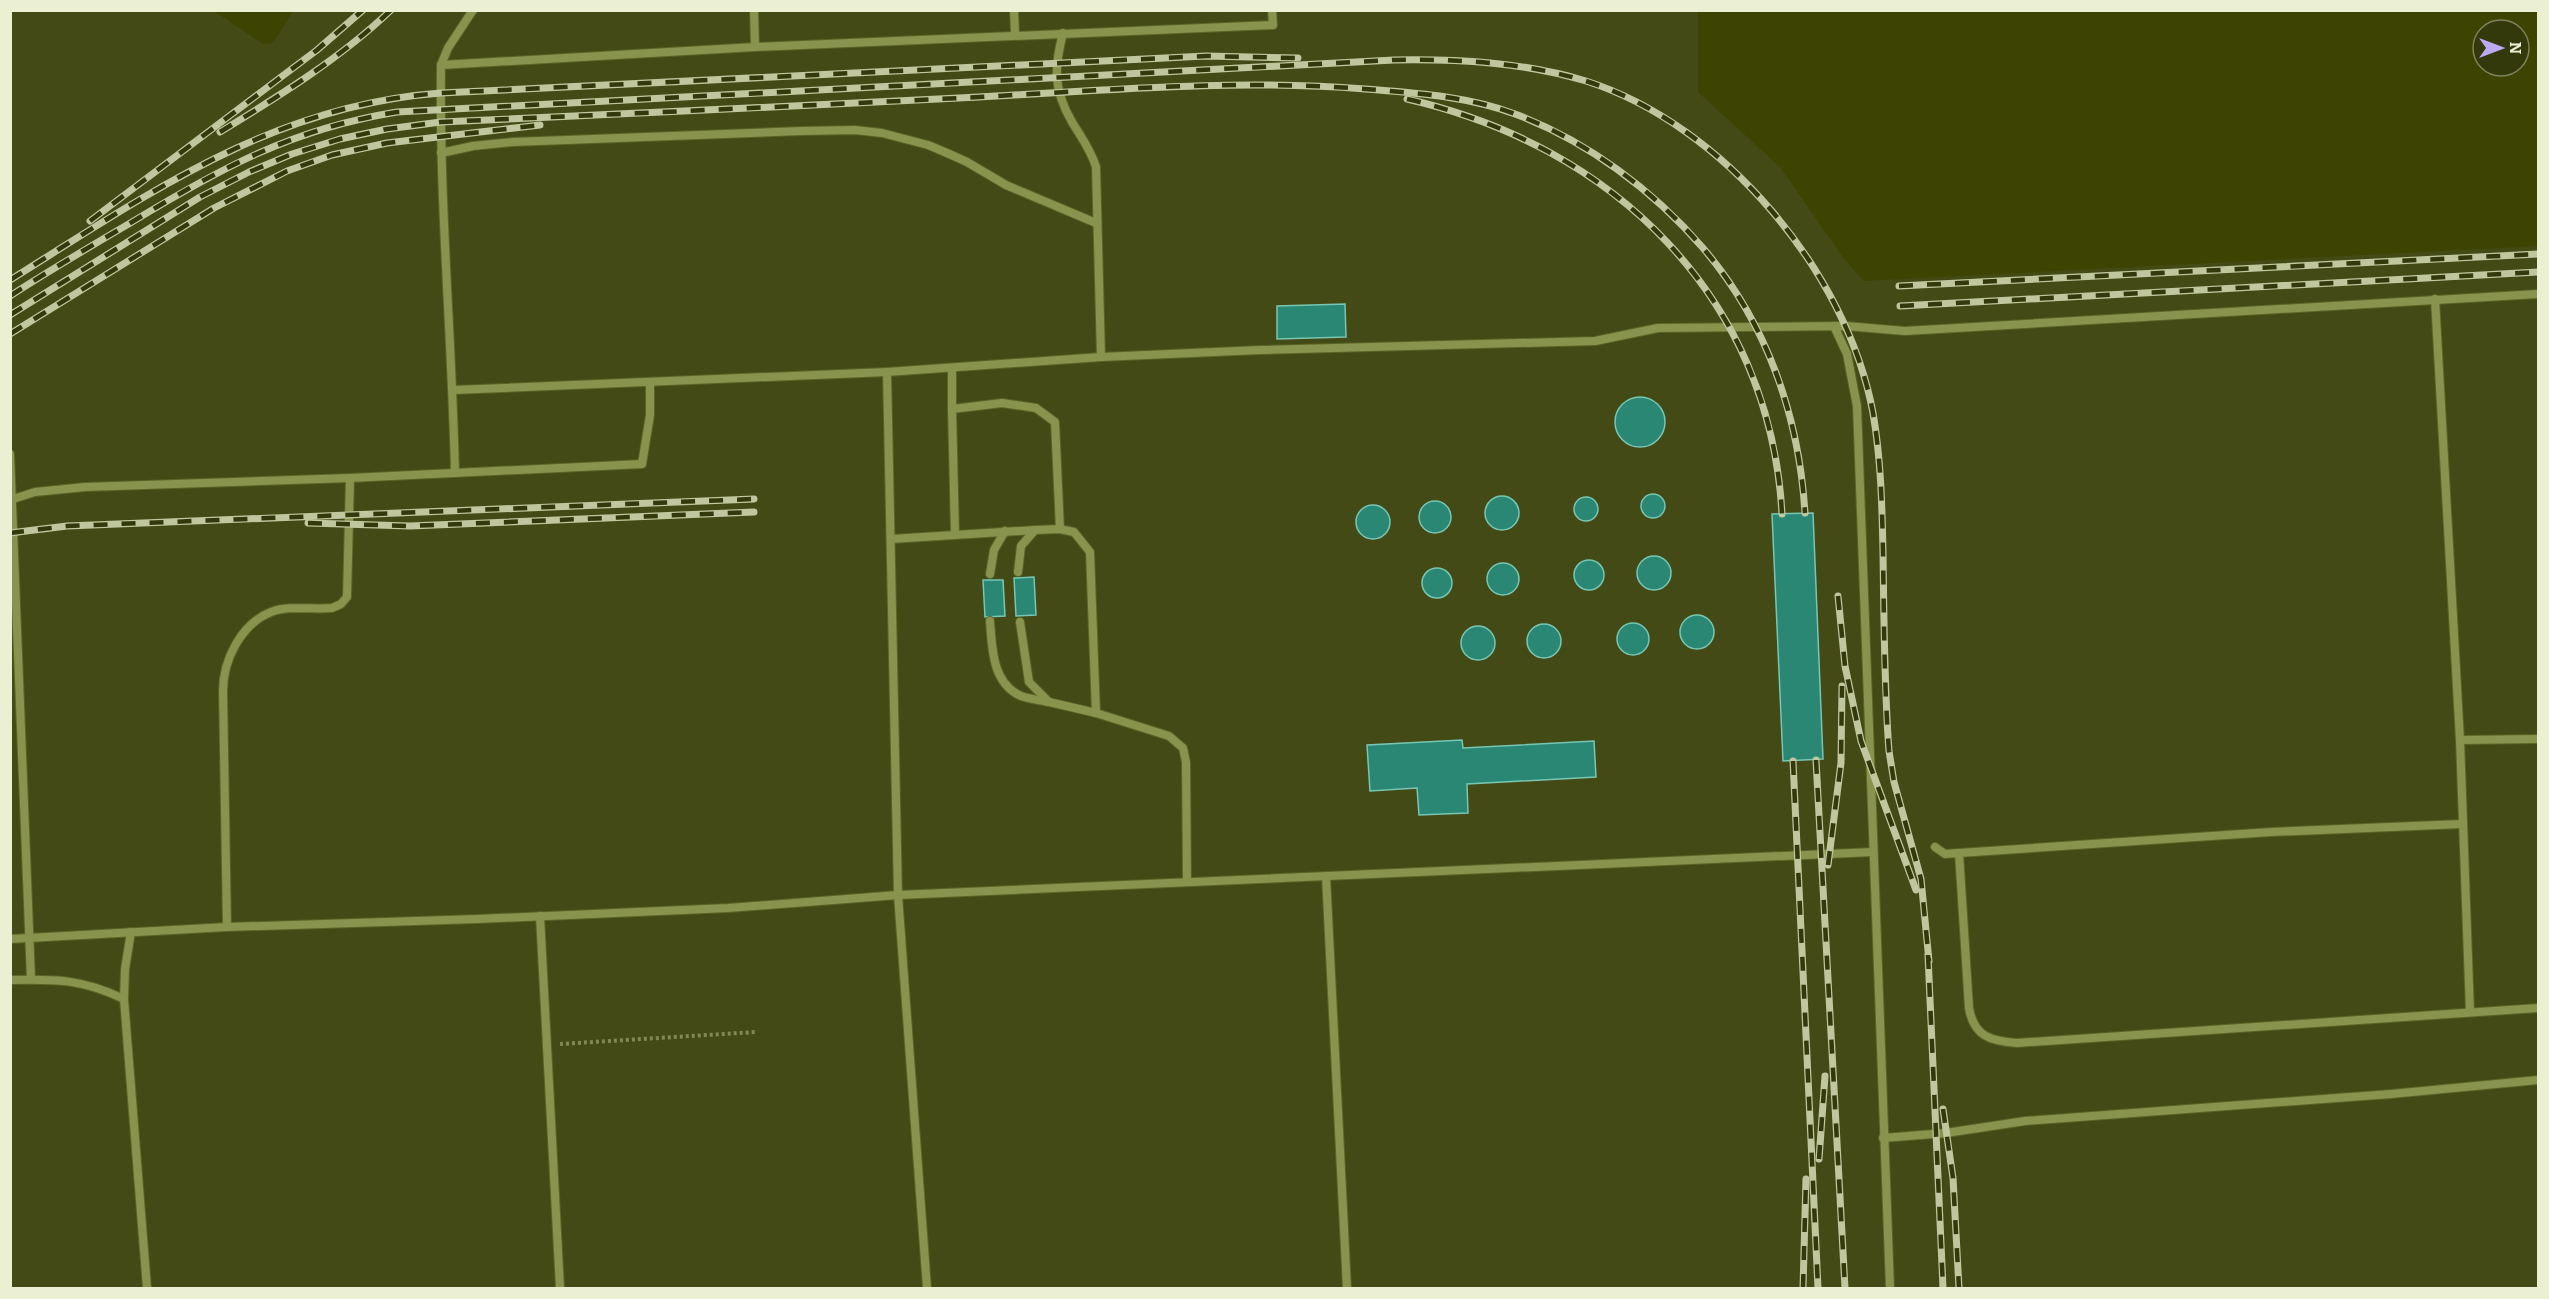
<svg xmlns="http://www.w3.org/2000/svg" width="2549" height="1299" viewBox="0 0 2549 1299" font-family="Bitter,serif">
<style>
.built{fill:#434a15}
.building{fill:#2a8774;stroke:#78c7b4;stroke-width:1.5}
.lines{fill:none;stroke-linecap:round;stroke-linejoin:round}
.service-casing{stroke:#5c6326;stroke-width:10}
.path{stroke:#818853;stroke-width:4;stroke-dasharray:3 3;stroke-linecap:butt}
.service{stroke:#88934d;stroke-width:8}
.rail-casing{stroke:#c0c79f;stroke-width:7}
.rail{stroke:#33390a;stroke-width:4.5;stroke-dasharray:14;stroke-linecap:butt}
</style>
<rect width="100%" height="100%" fill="#3d4401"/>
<polygon class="built" points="294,10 1698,11 1698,92 1780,167 1845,260 1864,281 2538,246 2538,1288 11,1288 10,11 214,11 263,44 273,43"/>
<g class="building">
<polygon points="1345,304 1346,337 1277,339 1277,306"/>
<circle cx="1640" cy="422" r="25"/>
<circle cx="1653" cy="506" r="12"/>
<circle cx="1502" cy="513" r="17"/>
<circle cx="1586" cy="509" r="12"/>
<circle cx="1435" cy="517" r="16"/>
<circle cx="1373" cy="522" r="17"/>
<polygon points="1813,513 1823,759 1783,761 1772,514"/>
<circle cx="1654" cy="573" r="17"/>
<circle cx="1589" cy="575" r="15"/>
<circle cx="1503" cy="579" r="16"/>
<circle cx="1437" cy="583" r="15"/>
<polygon points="1034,577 1036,615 1016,616 1014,578"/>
<polygon points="983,580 1003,580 1005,616 985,617"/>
<circle cx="1697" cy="632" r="17"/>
<circle cx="1633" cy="639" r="16"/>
<circle cx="1544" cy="641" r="17"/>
<circle cx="1478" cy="643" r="17"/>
<polygon points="1462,740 1463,748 1594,741 1596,777 1467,784 1468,813 1419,815 1417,788 1370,791 1367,745"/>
</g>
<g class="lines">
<defs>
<g id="service">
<polyline points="754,10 755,47"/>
<polyline points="1014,10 1015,34"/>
<path d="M1063,33C1054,68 1053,89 1072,122C1081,137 1091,150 1096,167L1101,357"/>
<polyline points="441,65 448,48 473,10"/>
<polyline points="441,153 473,146 513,142 801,131 855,130 882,133 928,145 947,153 967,162 1006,185 1096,223"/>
<polyline points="2435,299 2460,740 2470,1012"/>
<polyline points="1834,326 1847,354 1857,406 1890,1288"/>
<polyline points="952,368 952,409"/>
<polyline points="453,390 887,372"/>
<polyline points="10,454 31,979"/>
<path d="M455,473C452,337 439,201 441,65L755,47L1273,25L1272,10"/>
<polyline points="13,499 35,492 85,487 350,478 642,464 650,415 650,382"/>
<polyline points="955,534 952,409 1002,403 1036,408 1055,422 1060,529"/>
<polyline points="891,539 1035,530 1060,529 1074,532 1090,552 1096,713"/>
<polyline points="1018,572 1021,546 1035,530"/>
<polyline points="990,574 994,550 1005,531"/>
<path d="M990,621C992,648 992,683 1021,696C1029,699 1040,700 1048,702"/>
<polyline points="1020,622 1029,682 1049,702 1096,713 1169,736 1183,748 1186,762 1187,882"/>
<polyline points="2460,740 2538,739"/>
<path d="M1935,847L1945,854L1959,853L1969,1008C1974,1037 1991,1041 2017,1043L2538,1008"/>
<polyline points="1959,853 2271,832 2462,824"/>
<polyline points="1326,876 1347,1288"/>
<polyline points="540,916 560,1288"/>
<path d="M227,927L223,691C223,660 241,624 271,612C289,605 313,610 332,608L341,604L347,597L350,478"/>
<polyline points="131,932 125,969 124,999 147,1288"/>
<polyline points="10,939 227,927 477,919 728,908 898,895 1873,852"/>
<path d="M10,980C56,979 82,979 124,999"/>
<polyline points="1883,1138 1946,1133 2025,1121 2391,1094 2538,1080"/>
<polyline points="927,1288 898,895 887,372 1101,357 1260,350 1595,341 1658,328 1846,326 1905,331 2538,294"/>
</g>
</defs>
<use href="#service" class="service-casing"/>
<polyline class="path" points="560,1044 756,1032"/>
<use href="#service" class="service"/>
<defs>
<g id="rail">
<path d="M1407,99C1613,146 1770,296 1782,514"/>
<path d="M220,132C279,96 341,58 391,10"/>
<polyline points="90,221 317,50 363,10"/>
<path d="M10,280C148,194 273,105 441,93L1206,56L1298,58"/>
<polyline points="1899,286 2538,254"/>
<path d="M10,296C50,270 91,246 132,222C221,168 292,129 397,112L1394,60C1458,59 1523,62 1586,81C1724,125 1847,272 1873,413C1881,459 1882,505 1883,552C1884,618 1884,685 1889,751L1894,782L1921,879L1929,961"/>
<polyline points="1900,306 2538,272"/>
<path d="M10,315L200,197L249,172L292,154L340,139L387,129L441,122C620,114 800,106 979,97C1108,90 1236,79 1365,89C1415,93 1467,96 1515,114C1587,141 1653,190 1703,248C1767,323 1799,416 1805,513"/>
<polyline points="10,334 214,208 287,171 332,155 387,143 540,125"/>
<polyline points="308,523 410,526 754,512"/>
<polyline points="10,533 67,526 754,499"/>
<polyline points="1838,596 1845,666 1861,741 1916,890"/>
<polyline points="1816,760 1845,1288"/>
<polyline points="1793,761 1818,1288"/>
<polyline points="1828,865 1841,763 1842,686"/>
<polyline points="1928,955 1943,1288"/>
<polyline points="1943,1109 1953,1178 1959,1288"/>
<polyline points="1819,1159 1825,1076"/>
<polyline points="1803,1288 1806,1179"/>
</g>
</defs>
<use href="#rail" class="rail-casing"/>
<use href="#rail" class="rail"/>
</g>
<rect width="2549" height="1299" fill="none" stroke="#eaf0d1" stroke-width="24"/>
<g transform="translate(2501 48) rotate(90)"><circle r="28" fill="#33390a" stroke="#7c825a" stroke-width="1.5"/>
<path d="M0-4.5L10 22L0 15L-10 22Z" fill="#bea9f5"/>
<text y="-9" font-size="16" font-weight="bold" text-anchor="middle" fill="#eaf0d1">N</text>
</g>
</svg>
